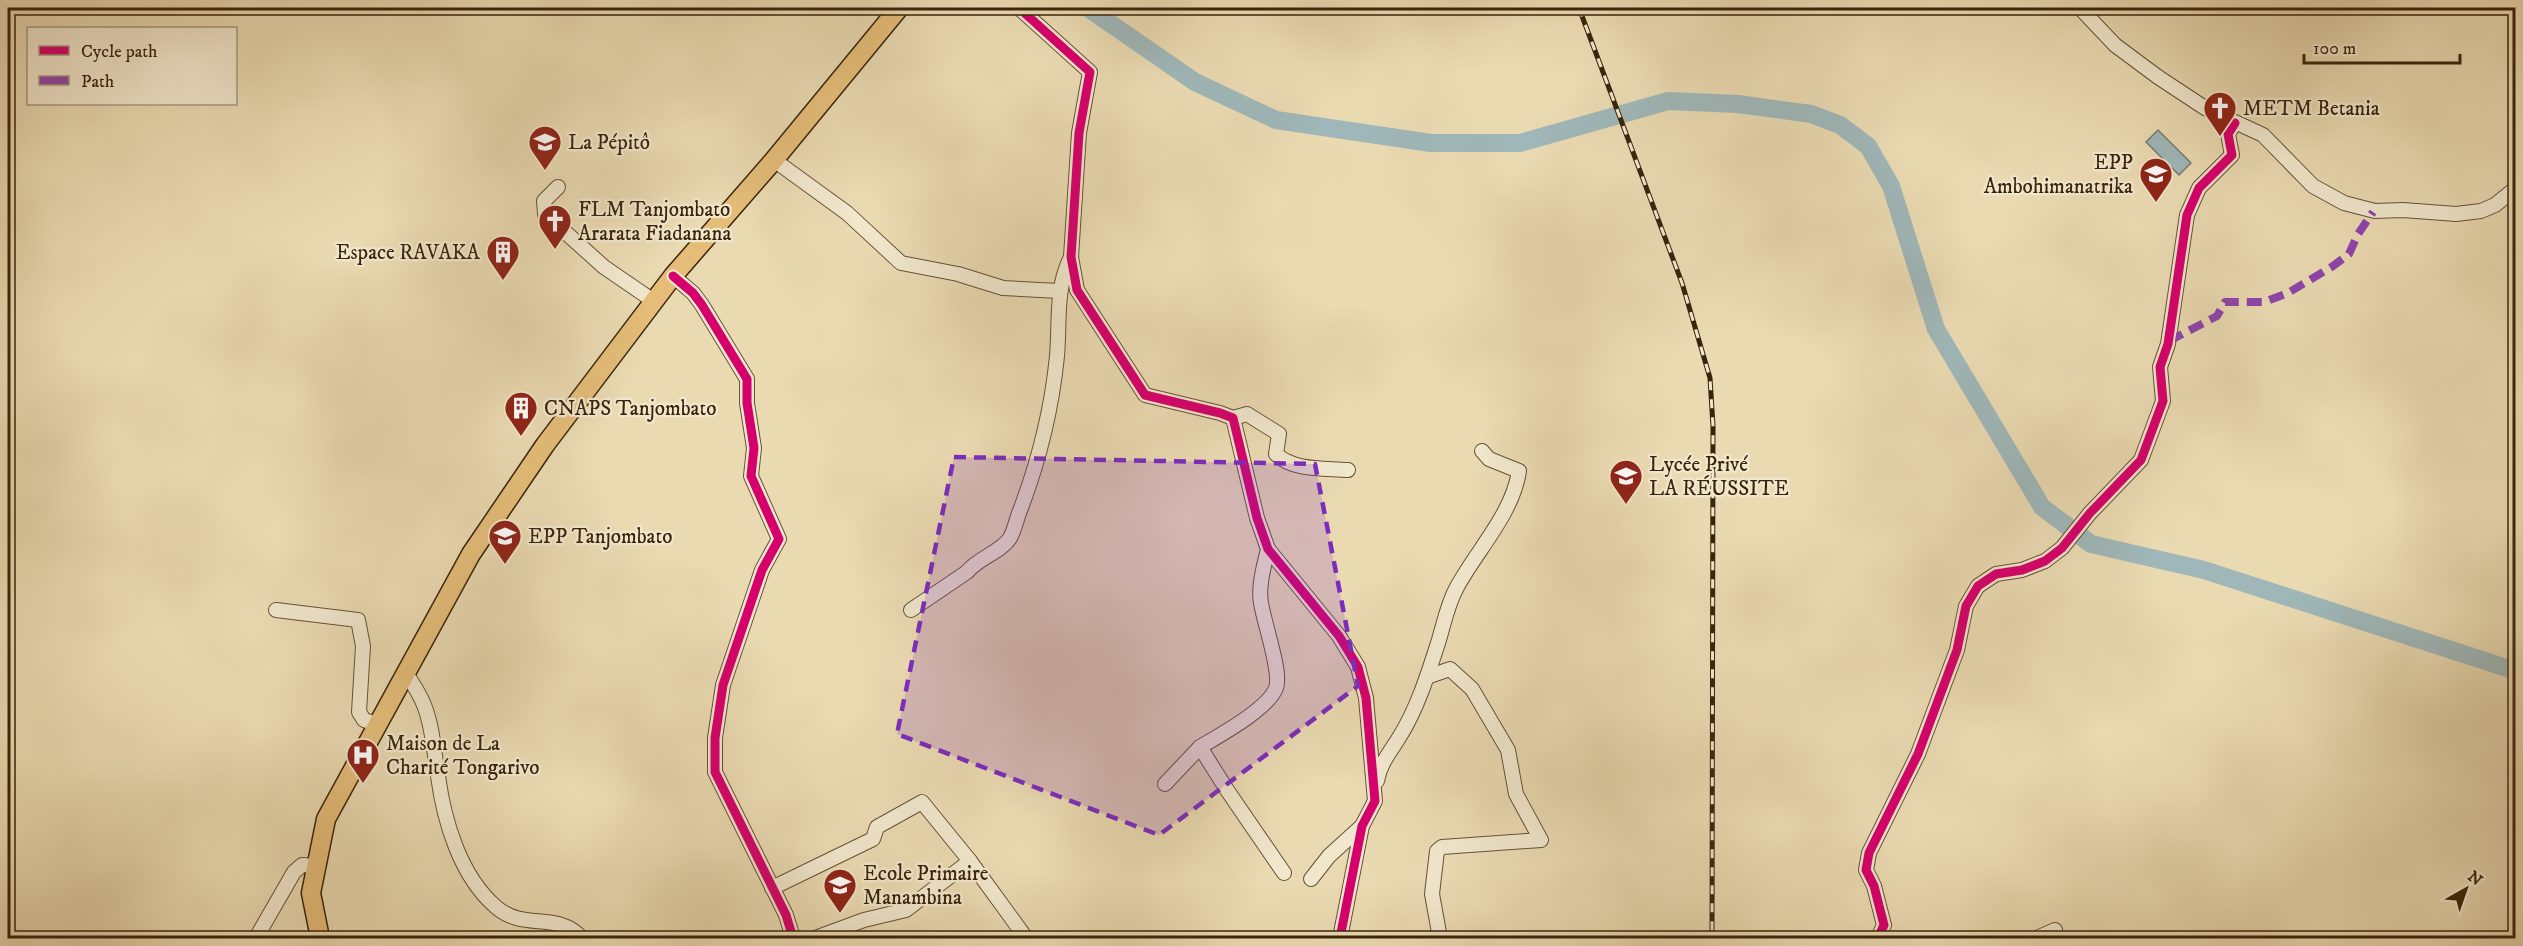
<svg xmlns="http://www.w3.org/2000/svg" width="2523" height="946" viewBox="0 0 2523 946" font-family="'IM FELL DW Pica',serif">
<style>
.water{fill:#9fb7b9;stroke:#767c73;stroke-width:1.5}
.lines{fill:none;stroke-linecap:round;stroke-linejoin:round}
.river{stroke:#9fb7b9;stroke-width:18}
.minor-casing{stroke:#655235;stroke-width:16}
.major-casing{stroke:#39240b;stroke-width:21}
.minor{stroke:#f1e7cd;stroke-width:14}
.major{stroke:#e5bd79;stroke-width:18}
.rail-casing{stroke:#39240b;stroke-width:5}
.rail{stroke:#f1e7cd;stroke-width:3;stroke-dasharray:9;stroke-linecap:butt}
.quiet{stroke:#8e44ad;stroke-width:8;stroke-dasharray:15 8;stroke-linecap:butt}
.cycleway-casing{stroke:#f1e7cd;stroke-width:13}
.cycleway{stroke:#d6006c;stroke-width:9}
.marked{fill:#7b2cbf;fill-opacity:0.2;stroke:#7b2cbf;stroke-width:4.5;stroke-dasharray:12 8;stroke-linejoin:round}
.labels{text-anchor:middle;stroke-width:4.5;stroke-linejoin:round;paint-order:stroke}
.poi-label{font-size:21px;fill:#39240b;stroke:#f1e7cd;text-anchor:start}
</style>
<rect width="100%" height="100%" fill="#eadab2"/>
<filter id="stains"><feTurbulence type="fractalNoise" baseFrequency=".00333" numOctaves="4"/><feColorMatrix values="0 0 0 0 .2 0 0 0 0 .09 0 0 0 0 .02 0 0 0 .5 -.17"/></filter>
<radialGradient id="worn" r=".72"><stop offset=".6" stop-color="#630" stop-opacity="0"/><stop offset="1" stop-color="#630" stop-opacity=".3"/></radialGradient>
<polygon class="water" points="2158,130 2191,163 2179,175 2146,142"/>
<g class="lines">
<polyline class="river" points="1088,8 1195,82 1276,120 1431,143 1520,143 1668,101 1738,104 1811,114 1840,125 1868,146 1891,186 1936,329 2042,507 2091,544 2204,570 2516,671"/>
<defs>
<g id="minor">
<polyline points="1019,8 1090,72 1079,133 1071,257 1077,290 1145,395 1220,413 1233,418 1257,518 1268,549 1339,636 1358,667 1366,698 1375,801 1362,826 1340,938"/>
<polyline points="2080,8 2115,45 2158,77 2205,108 2263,135 2313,186 2344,203 2375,211 2403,210 2456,214 2481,211 2495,205 2516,188"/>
<polyline points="774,160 847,213 901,263 958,274 1003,288 1059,291"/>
<polyline points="558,187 544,201 545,214 604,267 655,302"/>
<polyline points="673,276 693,293 702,305 747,379 747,403 754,448 751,476 779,539 762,570 723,685 715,738 715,772 786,915 793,938"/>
<path d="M1233,418L1247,414L1279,434L1276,454C1293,471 1325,468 1348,470"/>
<polyline points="276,610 358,620 363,646 359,712 364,720 377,724"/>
<path d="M911,610L967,572C978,558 1001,552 1010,538C1015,529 1017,517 1021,508C1039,460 1052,407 1057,356C1060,322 1055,288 1071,257"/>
<path d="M406,673C412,683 420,694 424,705C433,727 434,753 438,776C444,821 460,876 496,907C525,932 555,910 582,938"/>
<polyline points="1427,677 1450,669 1472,689 1508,750 1516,794 1541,840 1442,847 1437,851 1432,894 1440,938"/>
<path d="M1200,747C1220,735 1268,709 1276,688C1282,673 1264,623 1261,603C1258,586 1264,566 1268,549"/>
<path d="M1377,781C1380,763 1391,751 1400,736C1417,709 1428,674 1438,643C1444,624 1447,605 1457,587C1477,550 1513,513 1519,471L1489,459L1482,451"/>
<polyline points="1165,784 1200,747 1227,790 1284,873"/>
<polyline points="1311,879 1329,856 1362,826"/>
<polyline points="772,888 873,839 877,827 922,802 970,861 1026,938"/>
<polyline points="256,938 294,872 302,865 315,866"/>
<polyline points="815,938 864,920 906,910 970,861"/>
<polyline points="1878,938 1884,925 1874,886 1866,870 1869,853 1918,754 1957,650 1966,606 1978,586 1996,574 2022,570 2045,561 2062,548 2090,513 2141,460 2163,401 2160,367 2168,344 2187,215 2199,188 2232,155 2228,134 2235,123"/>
<polyline points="2037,938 2055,930"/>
</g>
<polyline id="major" points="320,938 311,893 326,819 471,554 545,445 673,276 774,160 899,8"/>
</defs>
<use href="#minor" class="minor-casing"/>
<use href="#major" class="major-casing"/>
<use href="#minor" class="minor"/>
<use href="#major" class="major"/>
<defs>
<polyline id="rail" points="1579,8 1682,283 1710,378 1713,426 1712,938"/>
</defs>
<use href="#rail" class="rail-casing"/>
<use href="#rail" class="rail"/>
<polyline class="quiet" points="2169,341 2217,316 2225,302 2264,302 2288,293 2333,266 2349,254 2358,234 2373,212"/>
<defs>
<g id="cycleway">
<polyline points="1019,8 1090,72 1079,133 1071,257 1077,290 1145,395 1220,413 1233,418 1257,518 1268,549 1339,636 1358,667 1366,698 1375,801 1362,826 1340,938"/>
<polyline points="673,276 693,293 702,305 747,379 747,403 754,448 751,476 779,539 762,570 723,685 715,738 715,772 786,915 793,938"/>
<polyline points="1878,938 1884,925 1874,886 1866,870 1869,853 1918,754 1957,650 1966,606 1978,586 1996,574 2022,570 2045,561 2062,548 2090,513 2141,460 2163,401 2160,367 2168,344 2187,215 2199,188 2232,155 2228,134 2235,123"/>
</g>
</defs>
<use href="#cycleway" class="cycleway-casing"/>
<use href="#cycleway" class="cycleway"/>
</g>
<path class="marked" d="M954,457L1315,464L1358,686L1159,835L897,734Z"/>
<defs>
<symbol id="church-pin" viewBox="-11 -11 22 30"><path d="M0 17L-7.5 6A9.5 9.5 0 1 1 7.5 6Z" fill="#8f2418" stroke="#f1e7cd"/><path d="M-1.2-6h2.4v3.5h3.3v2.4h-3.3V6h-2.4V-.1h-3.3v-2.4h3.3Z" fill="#fff"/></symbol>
<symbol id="school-pin" viewBox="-11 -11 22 30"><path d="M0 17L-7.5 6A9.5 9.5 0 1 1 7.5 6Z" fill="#8f2418" stroke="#f1e7cd"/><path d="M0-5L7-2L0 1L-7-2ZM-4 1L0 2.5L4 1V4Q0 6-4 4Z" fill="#fff"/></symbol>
<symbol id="building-pin" viewBox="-11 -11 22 30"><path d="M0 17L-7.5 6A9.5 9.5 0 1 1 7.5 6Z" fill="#8f2418" stroke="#f1e7cd"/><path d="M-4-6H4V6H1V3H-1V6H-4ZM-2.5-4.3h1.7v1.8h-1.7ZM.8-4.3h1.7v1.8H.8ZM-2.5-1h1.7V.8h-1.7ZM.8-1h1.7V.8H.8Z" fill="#fff"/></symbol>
<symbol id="hospital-pin" viewBox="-11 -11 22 30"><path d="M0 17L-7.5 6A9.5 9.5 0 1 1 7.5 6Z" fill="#8f2418" stroke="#f1e7cd"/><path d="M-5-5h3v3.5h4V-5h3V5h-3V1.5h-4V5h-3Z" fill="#fff"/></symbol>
</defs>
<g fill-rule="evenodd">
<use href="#church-pin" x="2201" y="89" width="38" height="52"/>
<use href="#school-pin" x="526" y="123" width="38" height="52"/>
<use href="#school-pin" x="2137" y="155" width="38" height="52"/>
<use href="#church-pin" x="536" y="202" width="38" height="52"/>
<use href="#building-pin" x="484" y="233" width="38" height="52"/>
<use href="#building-pin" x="502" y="389" width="38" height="52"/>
<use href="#school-pin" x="1607" y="457" width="38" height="52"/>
<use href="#school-pin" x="486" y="517" width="38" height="52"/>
<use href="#hospital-pin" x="344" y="736" width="38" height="52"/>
<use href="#school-pin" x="821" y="866" width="38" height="52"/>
</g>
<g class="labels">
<g class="poi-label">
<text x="2243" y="115">METM Betania</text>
<text x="568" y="149">La Pépitô</text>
<text x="2133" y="169" text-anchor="end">EPP<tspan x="2133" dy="24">Ambohimanatrika</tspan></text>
<text x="578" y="216">FLM Tanjombato<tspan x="578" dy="24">Ararata Fiadanana</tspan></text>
<text x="480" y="259" text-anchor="end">Espace RAVAKA</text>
<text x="544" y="415">CNAPS Tanjombato</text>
<text x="1649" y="471">Lycée Privé<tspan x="1649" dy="24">LA RÉUSSITE</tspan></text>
<text x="528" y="543">EPP Tanjombato</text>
<text x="386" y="750">Maison de La<tspan x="386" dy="24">Charité Tongarivo</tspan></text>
<text x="863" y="880">Ecole Primaire<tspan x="863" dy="24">Manambina</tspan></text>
</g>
</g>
<rect width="2523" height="946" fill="none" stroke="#eadab2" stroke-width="30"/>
<rect x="9" y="9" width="2505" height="928" fill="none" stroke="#39240b" stroke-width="3"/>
<rect x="15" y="15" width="2493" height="916" fill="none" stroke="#39240b" stroke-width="1.5"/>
<rect x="27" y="27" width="210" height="78" fill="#f1e7cd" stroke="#a7997f" stroke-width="1.5"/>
<rect x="39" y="46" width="30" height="9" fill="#d6006c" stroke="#a7997f" stroke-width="1.5"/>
<text x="81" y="57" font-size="18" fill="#39240b">Cycle path</text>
<rect x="39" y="76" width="30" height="9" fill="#8e44ad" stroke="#a7997f" stroke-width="1.5"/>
<text x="81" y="87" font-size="18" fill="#39240b">Path</text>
<g transform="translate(2466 889) rotate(40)" stroke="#f1e7cd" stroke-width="4.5" paint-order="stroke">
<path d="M0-4.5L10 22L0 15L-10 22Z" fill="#39240b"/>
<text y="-9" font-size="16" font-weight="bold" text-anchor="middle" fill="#39240b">N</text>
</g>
<path d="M2304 54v9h156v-9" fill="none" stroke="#39240b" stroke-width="3"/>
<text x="2313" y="54" font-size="18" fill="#39240b" stroke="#f1e7cd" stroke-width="4.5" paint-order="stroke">100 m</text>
<rect width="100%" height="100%" filter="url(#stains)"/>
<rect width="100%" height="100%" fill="url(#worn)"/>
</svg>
